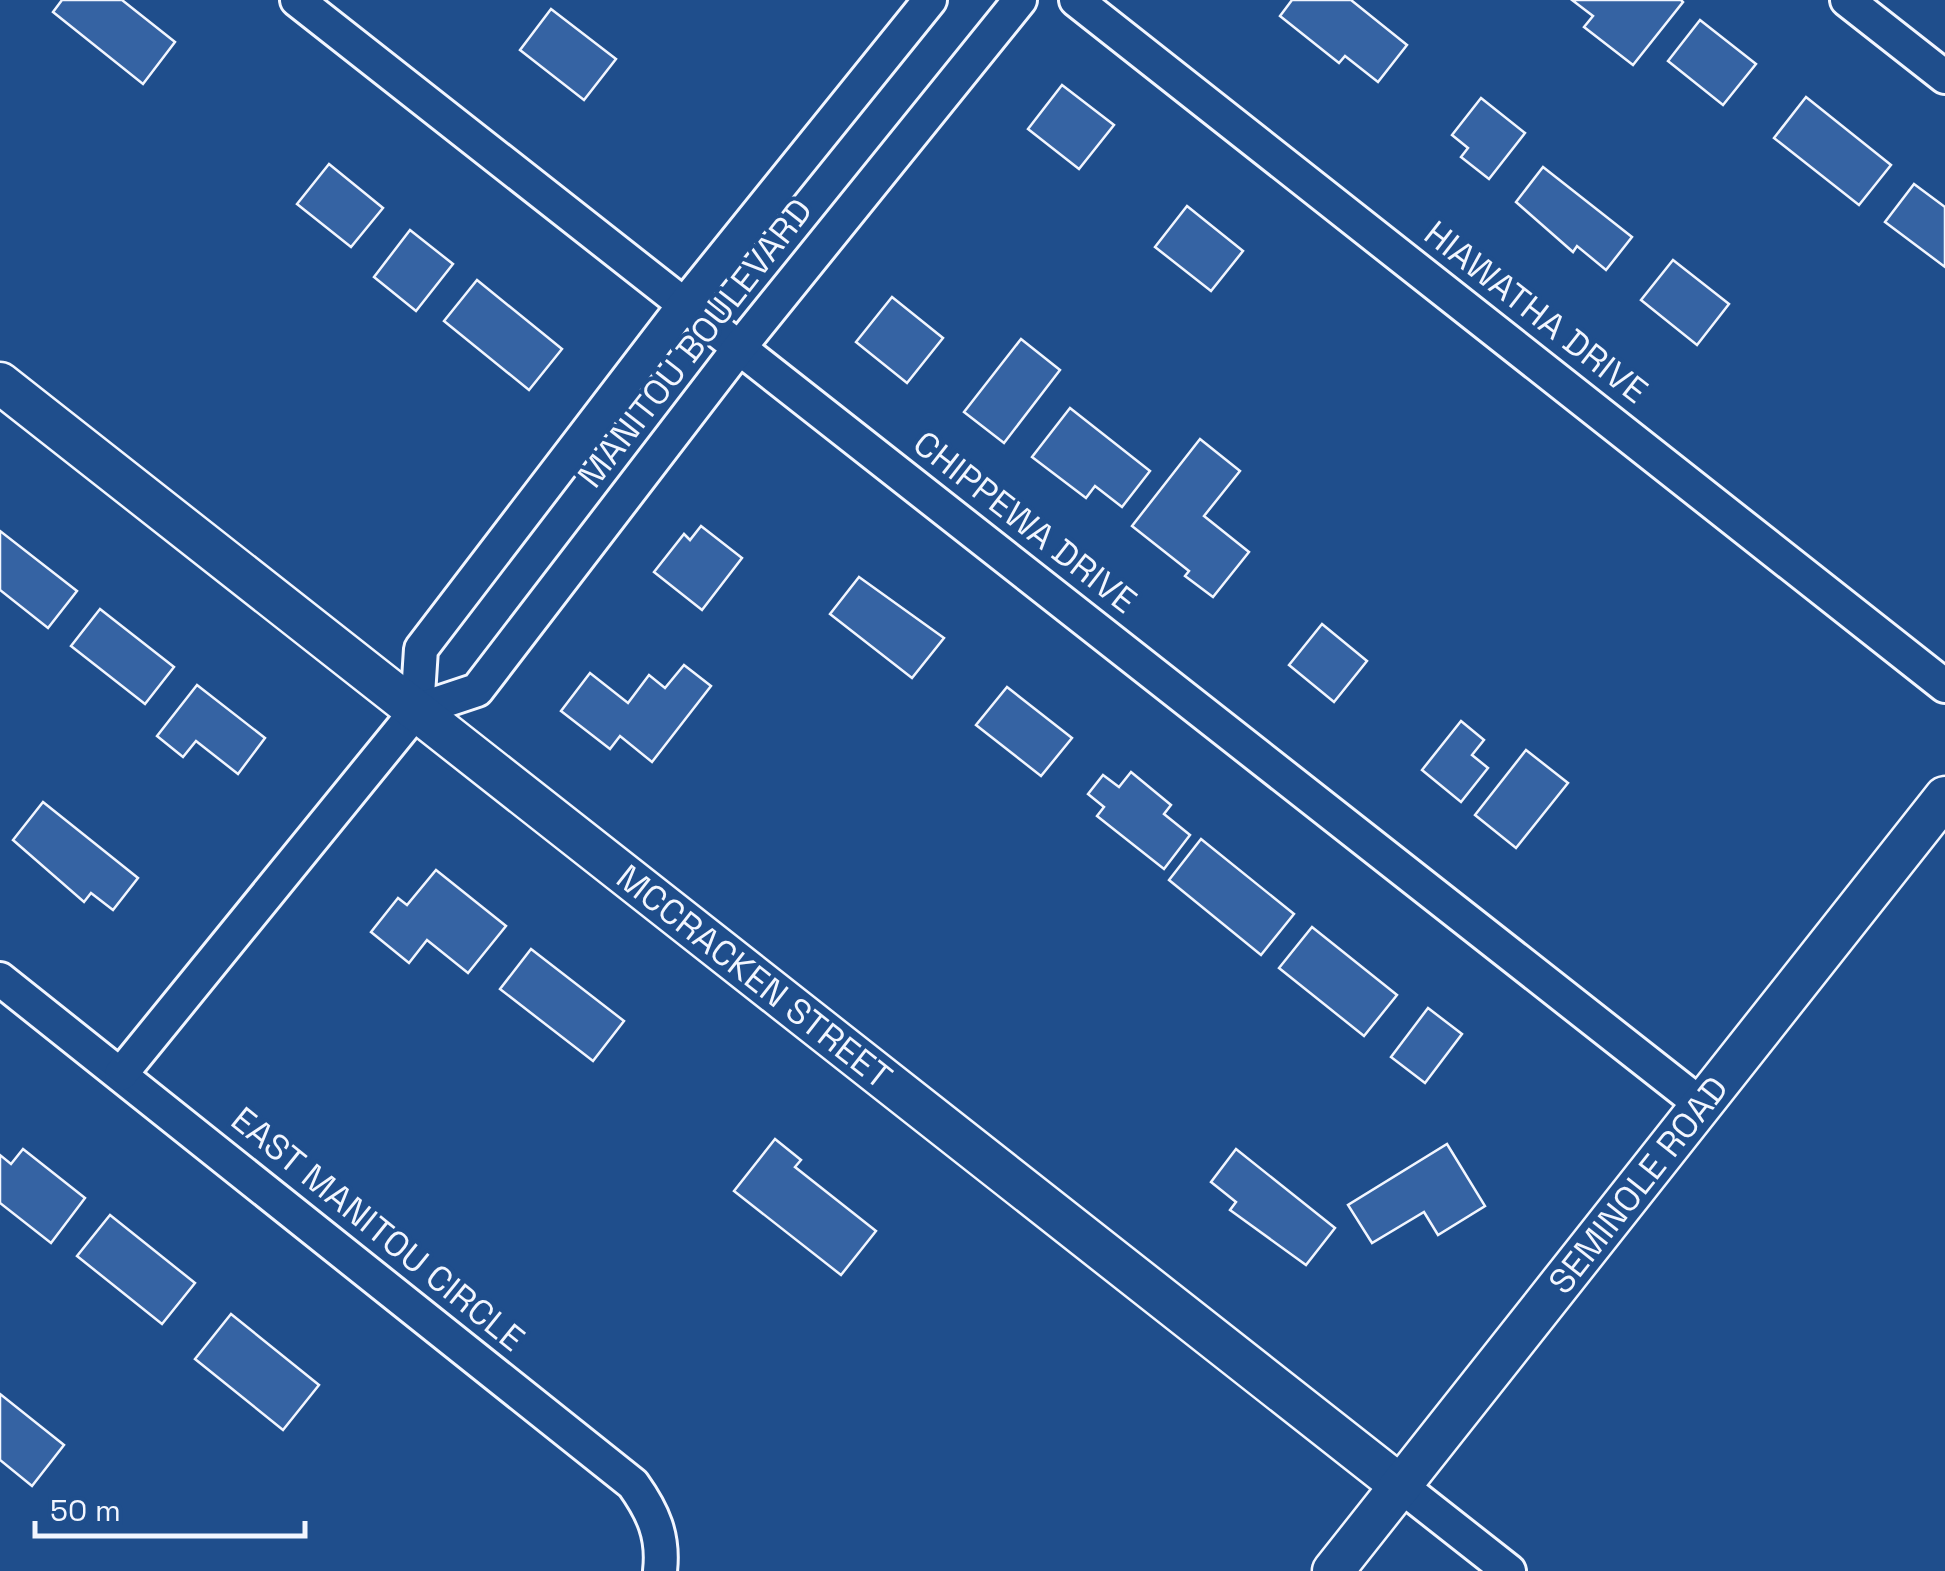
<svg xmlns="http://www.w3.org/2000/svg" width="1945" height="1571" viewBox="0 0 1945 1571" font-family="'Space Grotesk',sans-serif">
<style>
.building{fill:#3563a3;stroke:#f2f6ff;stroke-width:2.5}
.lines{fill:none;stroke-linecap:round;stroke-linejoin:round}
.minor-casing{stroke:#f2f6ff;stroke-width:38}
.tertiary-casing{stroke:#f2f6ff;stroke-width:45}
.minor{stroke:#1f4e8c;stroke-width:32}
.tertiary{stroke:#1f4e8c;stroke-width:40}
.labels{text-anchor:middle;stroke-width:8;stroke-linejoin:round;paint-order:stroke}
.street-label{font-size:35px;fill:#f2f6ff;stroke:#1f4e8c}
</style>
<rect width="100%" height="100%" fill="#1f4e8c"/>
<g class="building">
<polygon points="62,0 122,0 175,42 143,84 53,12"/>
<polygon points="1292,0 1351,0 1407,45 1378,82 1345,56 1339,63 1280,16"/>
<polygon points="1572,0 1681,0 1683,2 1633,65 1584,27 1593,16"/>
<polygon points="551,9 616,59 584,100 520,50"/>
<polygon points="1700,20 1756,64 1723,105 1668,61"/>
<polygon points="1062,85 1114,125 1079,169 1028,129"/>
<polygon points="1806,97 1891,165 1859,205 1774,138"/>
<polygon points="1481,98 1525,133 1489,179 1461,157 1468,148 1452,135"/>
<polygon points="329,164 383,208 351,247 297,204"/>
<polygon points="1543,167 1632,237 1606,270 1577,246 1573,252 1516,202"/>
<polygon points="1914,184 1945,207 1945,267 1885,222"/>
<polygon points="1187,206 1243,251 1211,291 1155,247"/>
<polygon points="410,230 453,264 416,311 374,277"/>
<polygon points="1673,260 1729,304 1697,345 1641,300"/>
<polygon points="477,280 562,349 529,390 444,321"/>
<polygon points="892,297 943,338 907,383 856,342"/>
<polygon points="1021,339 1060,370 1004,443 964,412"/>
<polygon points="1070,408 1150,471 1122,507 1095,486 1086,498 1032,457"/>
<polygon points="1200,439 1240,471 1204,516 1249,552 1213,597 1185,576 1189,571 1132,526"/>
<polygon points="701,526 742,558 702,610 654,572 684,534 690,540"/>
<polygon points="0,531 77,591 48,628 0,590"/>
<polygon points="859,577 944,638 912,678 830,614"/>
<polygon points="100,609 174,667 145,704 71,646"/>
<polygon points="1322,624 1367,661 1334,702 1289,665"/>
<polygon points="684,665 711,686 652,762 620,736 610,749 561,711 590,673 628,703 649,675 665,688"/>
<polygon points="197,685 265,738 238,774 196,741 183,757 157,736"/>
<polygon points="1007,687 1072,738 1041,776 976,725"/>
<polygon points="1461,721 1484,740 1472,755 1488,768 1461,802 1422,770"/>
<polygon points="1526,750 1568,783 1516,848 1475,815"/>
<polygon points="1131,772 1171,805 1164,814 1190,835 1164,869 1097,816 1104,807 1088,794 1103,775 1119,787"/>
<polygon points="43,802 138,878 113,910 91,893 84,902 13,840"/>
<polygon points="1201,839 1294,914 1261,955 1169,880"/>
<polygon points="436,870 506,926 468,973 427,940 409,963 371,932 398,898 407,905"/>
<polygon points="1312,927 1397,995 1364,1036 1279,968"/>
<polygon points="531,949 624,1021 593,1061 500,989"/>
<polygon points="1428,1008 1462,1034 1425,1083 1391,1057"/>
<polygon points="775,1139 801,1160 795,1167 876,1231 841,1275 734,1191"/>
<polygon points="1447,1144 1485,1206 1438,1235 1424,1212 1372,1243 1348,1205"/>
<polygon points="23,1149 85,1198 51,1243 0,1203 0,1155 11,1164"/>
<polygon points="1236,1149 1335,1228 1306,1265 1230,1210 1236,1202 1211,1182"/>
<polygon points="110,1215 195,1283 162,1324 77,1256"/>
<polygon points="231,1314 319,1385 283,1430 195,1359"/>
<polygon points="0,1394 64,1445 32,1486 0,1460"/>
</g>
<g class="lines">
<defs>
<g id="minor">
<polyline points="297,0 1703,1106"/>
<polyline points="1076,0 1945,686"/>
<polyline points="1847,0 1945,77"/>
<polyline points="417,710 421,649 684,305 930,0"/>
<path d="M0,979L633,1484C653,1512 664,1536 660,1571"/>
<polyline points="121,1074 417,710 477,690 739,348 1020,0"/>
<polyline points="1401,1486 1509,1571"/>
</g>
<g id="tertiary">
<path id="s1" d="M0,383L1401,1486"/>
<path id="s2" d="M1333,1571L1945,797"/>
</g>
</defs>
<use href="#minor" class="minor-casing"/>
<use href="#tertiary" class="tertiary-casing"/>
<use href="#minor" class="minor"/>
<use href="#tertiary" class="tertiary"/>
</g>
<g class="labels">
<g class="street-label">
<text transform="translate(1536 312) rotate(38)" y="12">HIAWATHA DRIVE</text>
<text transform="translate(695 343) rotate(-52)" y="12">MANITOU BOULEVARD</text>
<text transform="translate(1025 522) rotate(38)" y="12">CHIPPEWA DRIVE</text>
<text dy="12" stroke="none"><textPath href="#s1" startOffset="960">MCCRACKEN STREET</textPath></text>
<text dy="12" stroke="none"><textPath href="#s2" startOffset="492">SEMINOLE ROAD</textPath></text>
<text transform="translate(378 1229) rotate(39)" y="12">EAST MANITOU CIRCLE</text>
</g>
</g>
<path d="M35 1521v15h270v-15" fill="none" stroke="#f2f6ff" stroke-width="5"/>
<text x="50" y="1521" font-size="30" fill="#f2f6ff" stroke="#1f4e8c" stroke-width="8" paint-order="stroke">50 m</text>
</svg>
